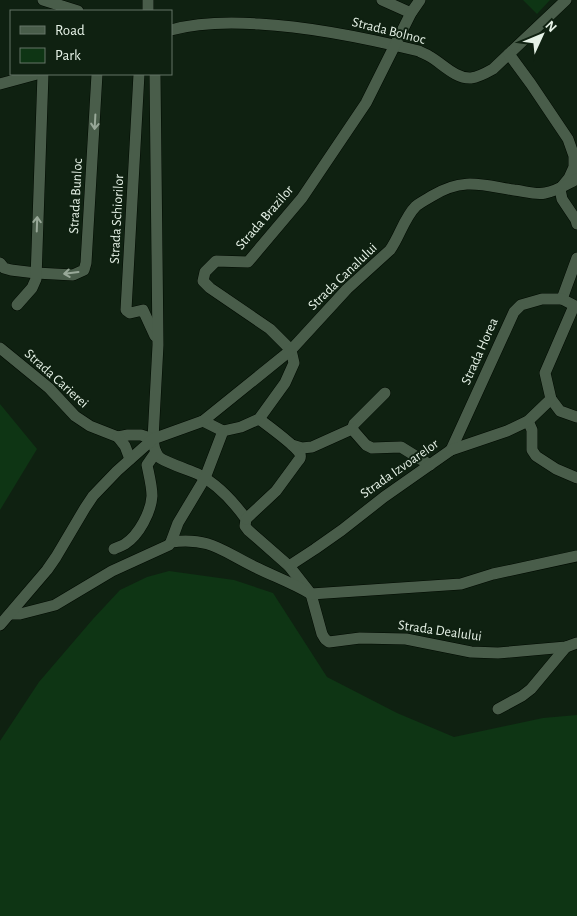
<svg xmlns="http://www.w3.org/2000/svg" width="577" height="916" viewBox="0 0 577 916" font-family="'Alegreya Sans',sans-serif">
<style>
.green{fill:#0e3514}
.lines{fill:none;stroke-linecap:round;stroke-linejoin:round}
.minor-casing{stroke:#000a01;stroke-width:12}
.minor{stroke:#495d4a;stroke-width:11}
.oneway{stroke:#98a898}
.labels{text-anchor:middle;stroke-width:4;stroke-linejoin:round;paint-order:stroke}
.street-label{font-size:14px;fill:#e6f2e7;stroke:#0f2111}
</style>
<rect width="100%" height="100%" fill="#0f2111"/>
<g class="green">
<polygon points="523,0 550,0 537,14"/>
<polygon points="0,404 37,449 0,510"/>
<polygon points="169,571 234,580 273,593 327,677 397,713 454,737 543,718 577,715 577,916 0,916 0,741 39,682 93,619 120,590 147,577"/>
</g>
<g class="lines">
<defs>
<g id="minor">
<polyline points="43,0 78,11"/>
<polyline points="148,0 148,11"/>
<polyline points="382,0 411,13"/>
<path d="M171,30C200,22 229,22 259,24C313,27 366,38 419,51C422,53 426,54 429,56C442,63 455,79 471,78C479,77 486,73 493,69L566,0"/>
<polyline points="509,54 531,84 568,139 574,156 574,167 569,178 560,189 562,199 576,220 577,224"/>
<polyline points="139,74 126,310 130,313 143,310 155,336"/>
<path d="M155,74L158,345L153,439C154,445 154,452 159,457C164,462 189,470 198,474C217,484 233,501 246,519L245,526L248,530L289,566L311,594L322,634L325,639L329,642L360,638L406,639L471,652L498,653L566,647L577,643"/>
<polyline points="0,84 37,74"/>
<polyline points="0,263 4,268 11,270 36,273 73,275 84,270 86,263 97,74"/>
<polyline points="562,299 577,258"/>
<polyline points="17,305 32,288 36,279 43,74"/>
<polyline points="574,306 545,373 551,399 560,411 577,417"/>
<polyline points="0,348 49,388 75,416 90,426 118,437 128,435 141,435 153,439"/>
<polyline points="203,421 223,431 241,427 259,419 285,383 294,363 291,350 270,329 210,288 203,281 205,272 216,261 248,262 302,198 366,103 411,13 420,0"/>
<polyline points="528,421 532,430 532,450 536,456 556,469 577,478"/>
<polyline points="352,429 354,424 385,393"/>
<polyline points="118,437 125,446 130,459"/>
<polyline points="292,445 302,448 312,447 352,429 366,445 372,448 401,447 430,465"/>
<polyline points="451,450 514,312 521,305 542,299 562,299 577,307"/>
<path d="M246,519L276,491L298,461C300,459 301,457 300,454C296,446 267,425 259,419"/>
<path d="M171,542C210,537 222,551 255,567C273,576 293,583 311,594L461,584L493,574L577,556"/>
<path d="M114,549C118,547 122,546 125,544C139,535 151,512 152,496C152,486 149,475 147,465L156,452"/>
<polyline points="289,566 315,549 342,530 384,497 451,450 507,431 528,421 551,399"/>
<polyline points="10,614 20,614 55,605 112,571 169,545 171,542 178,523 205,478 223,431"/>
<path d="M0,625L47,570L56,557L85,508L93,496L117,471L153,439L203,421L291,350L347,289L390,250C400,236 404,218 416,206C421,202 427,199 432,196C463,177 482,185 514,190C524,191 535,195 545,193C557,191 567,184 577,179"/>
<polyline points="498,709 522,696 531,689 566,647"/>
</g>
</defs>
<use href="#minor" class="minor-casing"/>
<use href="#minor" class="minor"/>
</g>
<defs><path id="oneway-shaft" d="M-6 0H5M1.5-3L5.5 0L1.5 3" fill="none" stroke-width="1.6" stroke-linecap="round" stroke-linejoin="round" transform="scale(1.25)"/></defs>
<g class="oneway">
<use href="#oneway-shaft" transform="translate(95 122) rotate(93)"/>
<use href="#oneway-shaft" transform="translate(37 224) rotate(-88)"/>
<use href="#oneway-shaft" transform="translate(71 273) rotate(173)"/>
</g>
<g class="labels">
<g class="street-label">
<text transform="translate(389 30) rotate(14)" y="5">Strada Bolnoc</text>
<text transform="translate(75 196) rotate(-87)" y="5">Strada Bunloc</text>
<text transform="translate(264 217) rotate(-49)" y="5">Strada Brazilor</text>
<text transform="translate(116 219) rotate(-87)" y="5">Strada Schiorilor</text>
<text transform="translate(342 276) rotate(-44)" y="5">Strada Canalului</text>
<text transform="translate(479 351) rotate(-66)" y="5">Strada Horea</text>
<text transform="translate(57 378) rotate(42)" y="5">Strada Carierei</text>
<text transform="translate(399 468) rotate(-35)" y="5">Strada Izvoarelor</text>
<text transform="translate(440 630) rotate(8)" y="5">Strada Dealului</text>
</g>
</g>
<rect x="10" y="10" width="162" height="65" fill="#0f2111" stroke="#657567"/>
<rect x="20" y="26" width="25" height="8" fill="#495d4a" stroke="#657567"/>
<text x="55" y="35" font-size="15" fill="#e6f2e7">Road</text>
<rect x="20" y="48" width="25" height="15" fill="#0e3514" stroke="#657567"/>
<text x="55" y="60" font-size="15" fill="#e6f2e7">Park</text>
<g transform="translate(542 35) rotate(46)" stroke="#0f2111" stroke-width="4" paint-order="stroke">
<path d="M0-4L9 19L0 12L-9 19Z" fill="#e6f2e7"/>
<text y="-8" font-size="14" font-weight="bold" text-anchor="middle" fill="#e6f2e7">N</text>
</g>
</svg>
